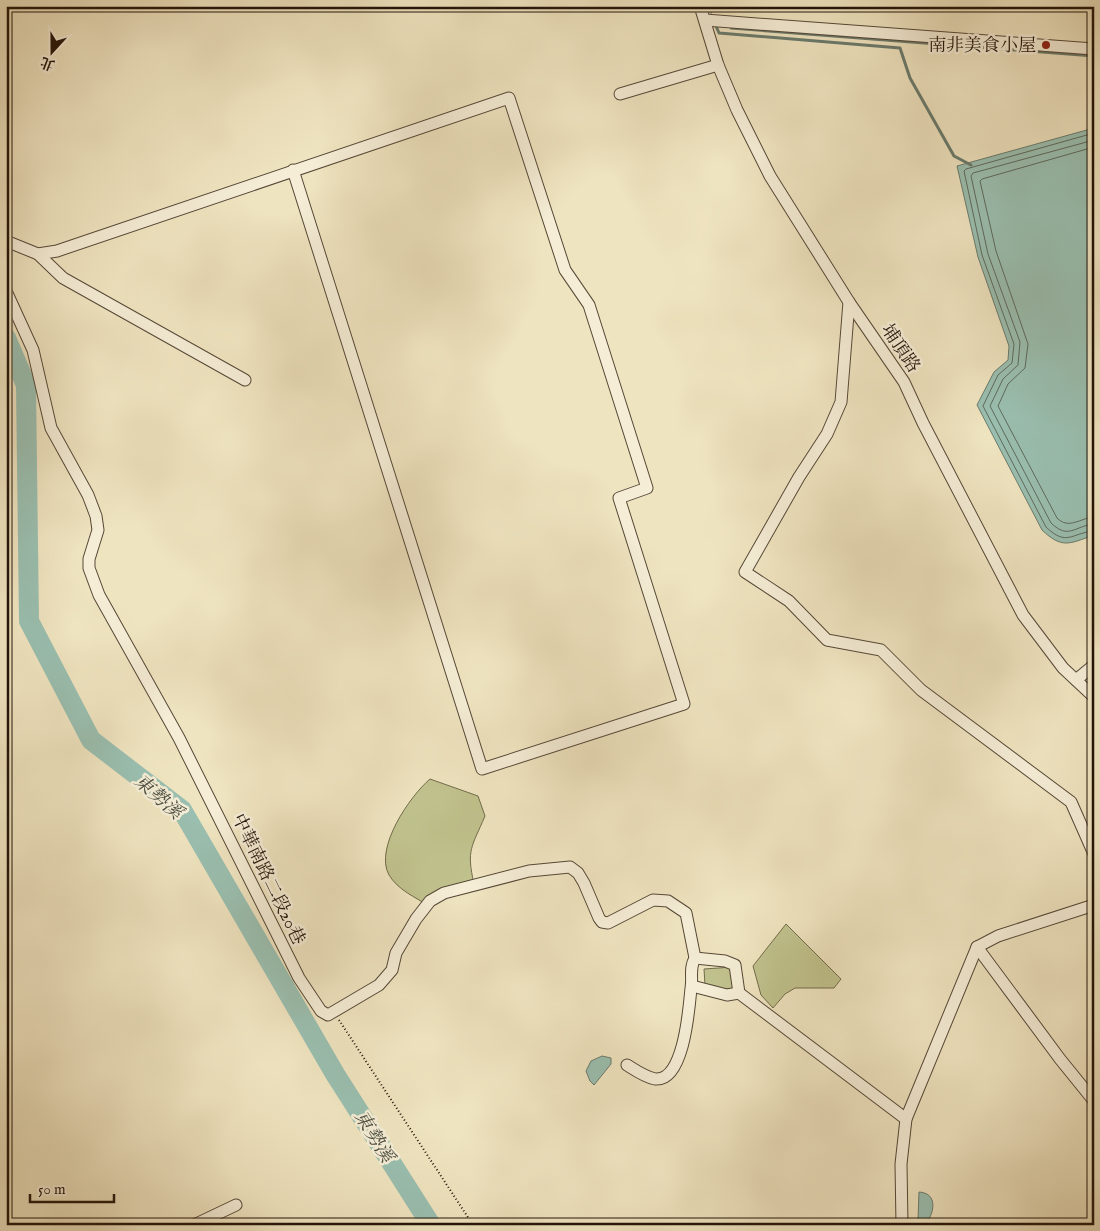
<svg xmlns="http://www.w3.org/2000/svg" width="1100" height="1231" viewBox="0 0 1100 1231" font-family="'IM FELL English','Noto Serif TC',serif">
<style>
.green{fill:#c0c28d;stroke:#726b4b}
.water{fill:#9abfb0;stroke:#6a7b6d}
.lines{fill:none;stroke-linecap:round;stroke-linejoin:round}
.shore{stroke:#5e6a5c;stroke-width:1}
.stream{stroke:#6a7b6d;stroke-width:3}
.river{stroke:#9abfb0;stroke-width:20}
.minor-casing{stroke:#564837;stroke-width:13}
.path{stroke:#231409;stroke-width:2;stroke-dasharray:1 2.5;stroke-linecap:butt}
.minor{stroke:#f5edd6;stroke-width:11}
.poi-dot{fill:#8f2418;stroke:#f5edd6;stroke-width:2}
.labels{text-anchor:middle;stroke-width:5;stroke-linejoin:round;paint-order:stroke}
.poi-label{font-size:18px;fill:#231409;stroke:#f5edd6;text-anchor:end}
.street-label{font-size:18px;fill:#231409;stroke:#f5edd6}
.water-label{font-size:19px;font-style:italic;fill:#4d5043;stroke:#f5edd6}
</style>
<rect width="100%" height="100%" fill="#efe4c0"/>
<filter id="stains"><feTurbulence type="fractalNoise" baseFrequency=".004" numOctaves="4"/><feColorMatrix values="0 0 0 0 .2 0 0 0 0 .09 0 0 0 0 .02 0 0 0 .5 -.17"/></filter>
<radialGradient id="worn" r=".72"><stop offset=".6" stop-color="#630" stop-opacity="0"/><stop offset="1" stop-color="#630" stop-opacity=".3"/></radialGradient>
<g class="green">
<path d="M430,779L478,796L485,816C472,847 466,849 474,884L429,906C415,897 398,890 389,875C374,848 410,796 430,779Z"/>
<polygon points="786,924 841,979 834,988 795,988 785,994 773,1008 761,995 753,966"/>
<polygon points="733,967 744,995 705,985 704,969"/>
</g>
<g class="water">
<path d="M1094,128V535C1069,544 1062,549 1042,530L977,405L994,372L1008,360L1009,346L978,257L957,166Z"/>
<polygon points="602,1056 611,1058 611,1064 594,1085 590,1081 586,1071 591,1061"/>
<path d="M919,1192C937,1193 935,1211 927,1222L918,1221Z"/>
</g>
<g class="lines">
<g class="shore">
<path d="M1094,133L966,169L964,171L982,255L1014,344L1012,363L998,375L983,406L1046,527C1067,547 1071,533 1094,531"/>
<path d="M1094,140L973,173L971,176L988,254L1020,342L1018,365L1003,379L990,406L1051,523C1069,540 1074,526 1094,524"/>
<path d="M1094,147L982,179L980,181L996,251L1028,344L1025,368L1008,384L998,406L1057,518C1069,530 1080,518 1094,517"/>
</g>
<g class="stream">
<polyline points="709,6 711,12"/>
<polyline points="716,26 719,33 900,48 910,78 954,156 971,165"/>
<polyline points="731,28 1094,56"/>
</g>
<polyline class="river" points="6,338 26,385 29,621 91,740 182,810 335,1074 431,1225"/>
<defs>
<g id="minor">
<polyline points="700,6 718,65 737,110 770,176 849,302 904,382 923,423 1023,615 1063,668 1094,697"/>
<polyline points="705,20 1094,49"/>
<polyline points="620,94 718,65"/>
<polyline points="6,241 38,254 57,251 509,98 565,270 589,305 647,488 619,498 684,704 482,769 293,170"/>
<polyline points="38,254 63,278 245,380"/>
<polyline points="6,291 33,350 51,428 88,495 96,516 98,530 89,559 89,568 99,595 179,738 299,978 321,1011 328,1015 379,985 392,970 396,953 416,919 430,901 444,893 529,871 570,867 578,873 584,883 599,918 602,922 608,923 653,900 668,901 686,913 695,958"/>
<polyline points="849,302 841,402 827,434 799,477 745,572 789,601 827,640 881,650 921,690 1071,802 1094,854"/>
<polyline points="1076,680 1094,665"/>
<polyline points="977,947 1060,1059 1094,1101"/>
<polyline points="695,958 725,961 735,965 739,993"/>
<polyline points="692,986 727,995 739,993 906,1119"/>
<path d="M627,1065C635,1070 645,1077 655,1079C684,1082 689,1009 691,988C693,978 689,968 695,958"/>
<polyline points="194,1225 236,1205"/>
<polyline points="902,1225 901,1164 906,1119 977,947 998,936 1094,905"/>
</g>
</defs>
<use href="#minor" class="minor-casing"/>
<polyline class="path" points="339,1020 473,1225"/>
<use href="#minor" class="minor"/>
</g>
<circle class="poi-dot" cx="1046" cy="45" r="5"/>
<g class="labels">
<g class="poi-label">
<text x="1036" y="51">南非美食小屋</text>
</g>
<g class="street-label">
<text transform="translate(901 348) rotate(56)" y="6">埔頂路</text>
<text transform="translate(269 879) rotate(64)" y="6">中華南路二段20巷</text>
</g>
<g class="water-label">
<text transform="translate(159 796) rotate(41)" y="7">東勢溪</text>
<text transform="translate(375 1136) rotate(58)" y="7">東勢溪</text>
</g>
</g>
<rect width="1100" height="1231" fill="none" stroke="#efe4c0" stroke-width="25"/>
<rect x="8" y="8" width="1085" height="1216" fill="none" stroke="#231409" stroke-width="2.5"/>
<rect x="12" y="12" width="1075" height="1206" fill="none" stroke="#231409"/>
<g transform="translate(52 52) rotate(201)" stroke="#f5edd6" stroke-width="4" paint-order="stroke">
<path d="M0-4L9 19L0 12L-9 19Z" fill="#231409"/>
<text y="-8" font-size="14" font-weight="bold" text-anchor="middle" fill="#231409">北</text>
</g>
<path d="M30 1194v8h84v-8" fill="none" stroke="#231409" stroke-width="2.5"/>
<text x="38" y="1194" font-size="15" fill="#231409" stroke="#f5edd6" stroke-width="4" paint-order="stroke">50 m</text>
<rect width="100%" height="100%" filter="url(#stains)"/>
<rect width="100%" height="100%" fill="url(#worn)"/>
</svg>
